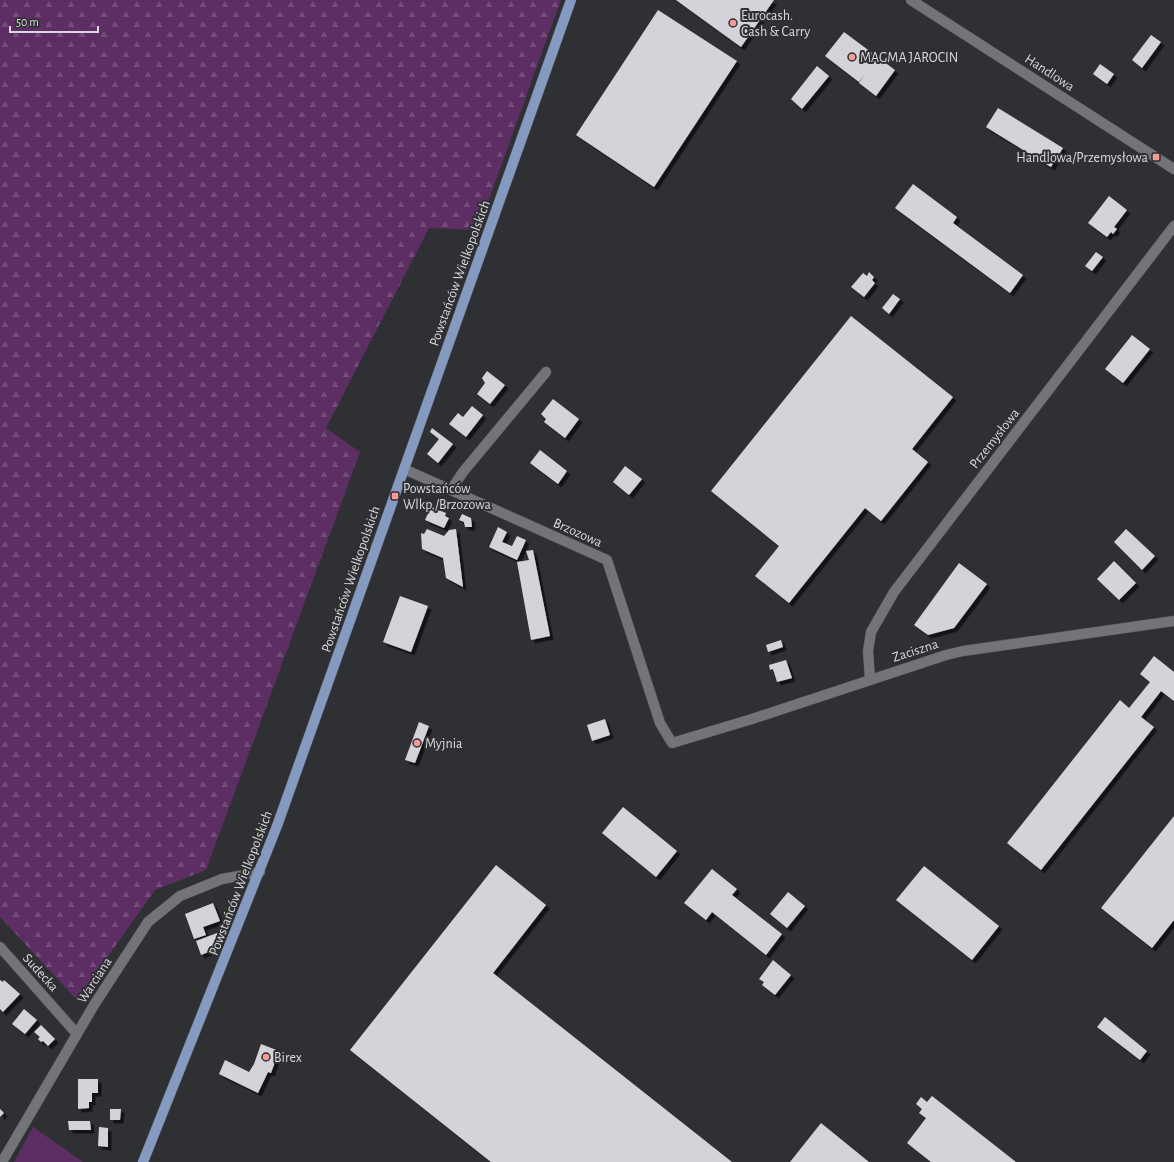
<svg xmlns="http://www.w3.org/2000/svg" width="1174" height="1162" viewBox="0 0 1174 1162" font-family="'Alegreya Sans',sans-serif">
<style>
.forest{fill:url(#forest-firs)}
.green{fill:#5c2e64}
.building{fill:#d5d3d9;filter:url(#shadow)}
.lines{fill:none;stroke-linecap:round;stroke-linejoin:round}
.street-casing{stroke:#4e4e52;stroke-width:11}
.primary-casing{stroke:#4e4e52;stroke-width:11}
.street{stroke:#737479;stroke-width:10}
.primary{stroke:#859ac0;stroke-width:10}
.poi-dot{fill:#f59b97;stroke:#2f3034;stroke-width:1.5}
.labels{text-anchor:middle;stroke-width:4;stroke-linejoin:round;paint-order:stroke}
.poi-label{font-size:14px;fill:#dadadd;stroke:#2f3034;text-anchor:start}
.street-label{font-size:14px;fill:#dadadd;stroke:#2f3034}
</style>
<defs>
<pattern id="forest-firs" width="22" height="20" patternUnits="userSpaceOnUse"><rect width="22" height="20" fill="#5c2e64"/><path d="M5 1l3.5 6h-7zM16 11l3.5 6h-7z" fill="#734c7a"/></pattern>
<filter id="shadow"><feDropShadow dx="3.5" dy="3.5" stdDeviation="0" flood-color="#0009"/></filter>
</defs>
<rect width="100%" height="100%" fill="#2f3034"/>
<polygon class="forest" points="0,0 561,0 478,230 429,228 326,428 360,452 206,870 155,890 77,1000 0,917"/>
<polygon class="green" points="33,1127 83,1162 14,1162"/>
<g class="building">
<polygon points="676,0 774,0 741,47"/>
<polygon points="658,10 737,61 654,187 576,135"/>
<polygon points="844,32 895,70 876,96 859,83 865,74 859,82 825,56"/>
<polygon points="1151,35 1161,42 1142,68 1132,60"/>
<polygon points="1100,64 1114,74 1107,84 1093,74"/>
<polygon points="817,66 829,76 802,109 791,99"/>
<polygon points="998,108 1063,148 1051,167 986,127"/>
<polygon points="913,184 957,217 953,223 1023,275 1010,293 895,208"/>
<polygon points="1109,196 1127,210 1114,227 1117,229 1113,234 1111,232 1107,237 1088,223"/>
<polygon points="1096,252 1103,257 1092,271 1085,266"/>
<polygon points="869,272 874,277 872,280 875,283 864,297 851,287 863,273 867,276"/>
<polygon points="893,294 900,299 889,314 882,308"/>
<polygon points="851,316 953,397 912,449 928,462 881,521 865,508 789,603 755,576 779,546 711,491"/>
<polygon points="1132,335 1150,349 1123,383 1105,369"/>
<polygon points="487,371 505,385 490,404 477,394 485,383 482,378"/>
<polygon points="553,399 579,419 565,438 544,422 546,419 541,414"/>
<polygon points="472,406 483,415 466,437 449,424 458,413 463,417"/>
<polygon points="432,428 453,444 438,463 427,454 439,439 430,432"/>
<polygon points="540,450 567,471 558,484 530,463"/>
<polygon points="625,466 642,479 629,495 613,482"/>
<polygon points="431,507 446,513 445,516 449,518 444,528 425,520"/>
<polygon points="462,514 471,518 472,527 465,527 464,522 459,520"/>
<polygon points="498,527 507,532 502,542 512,546 517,536 526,540 517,560 489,547"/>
<polygon points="427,529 444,536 449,530 456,529 463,587 446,578 443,558 422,549 421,533 424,534"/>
<polygon points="1126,529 1155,556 1142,570 1114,542"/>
<polygon points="533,550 550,636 531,640 517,562 529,560 526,551"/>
<polygon points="1114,561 1136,583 1119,600 1097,579"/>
<polygon points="959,563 987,584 954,628 928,635 914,625"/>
<polygon points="400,596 428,606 411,652 383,642"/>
<polygon points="781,640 783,647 768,652 766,645"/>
<polygon points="1154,656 1174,672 1174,701 1161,691 1141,717 1154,727 1041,870 1007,843 1120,700 1129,708 1150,682 1140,674"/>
<polygon points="786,660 792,678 777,682 773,669 770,670 769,665"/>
<polygon points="605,719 610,735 592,741 587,725"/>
<polygon points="419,722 429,726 415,763 405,760"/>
<polygon points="623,807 677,851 656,877 602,833"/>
<polygon points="1174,816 1174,920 1152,948 1101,908"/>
<polygon points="496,865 546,905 493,973 732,1162 491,1162 350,1050"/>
<polygon points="924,866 999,926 972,960 896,900"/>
<polygon points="712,869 737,889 732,895 782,934 766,955 712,912 706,920 684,903"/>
<polygon points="788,892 805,906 787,928 770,914"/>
<polygon points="213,903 220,921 203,927 206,935 194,939 185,914"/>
<polygon points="217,933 221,943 210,947 211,951 201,955 196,941"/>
<polygon points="773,960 791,975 775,995 762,985 764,982 759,979"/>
<polygon points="0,980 3,982 4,980 20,994 3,1012 0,1009"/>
<polygon points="24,1009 37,1020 25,1034 12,1024"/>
<polygon points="1105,1017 1147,1051 1140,1060 1097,1027"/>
<polygon points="41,1025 55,1039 48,1046 43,1041 41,1042 38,1039 40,1037 34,1032"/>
<polygon points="261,1044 279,1051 271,1073 268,1072 258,1093 219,1074 225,1060 249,1072 254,1064"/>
<polygon points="78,1079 98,1079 98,1093 92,1093 92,1102 89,1102 89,1108 78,1109"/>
<polygon points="932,1096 1016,1162 931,1162 907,1143 926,1118 919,1113 922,1109 916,1104 921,1097 927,1102"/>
<polygon points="0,1109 4,1113 0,1117"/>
<polygon points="110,1109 121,1109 120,1120 110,1120"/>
<polygon points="68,1121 90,1121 91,1130 69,1130"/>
<polygon points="821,1123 869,1162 790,1162"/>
<polygon points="99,1127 108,1128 108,1147 98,1146"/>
</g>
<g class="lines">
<defs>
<g id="street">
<polyline points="911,0 1174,169"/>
<polyline points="404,469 607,560 660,723 672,743 752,719 946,655 963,651 1174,621"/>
<polyline points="451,490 463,472 546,372"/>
<polyline points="870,680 868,651 871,632 894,592 1174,226"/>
<polyline points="0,947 77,1034"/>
<polyline points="2,1162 94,1005 148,922 180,896 222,879 260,872"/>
</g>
<polyline id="primary" points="143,1162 277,826 571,0"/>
</defs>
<use href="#street" class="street-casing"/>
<use href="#primary" class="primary-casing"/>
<use href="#street" class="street"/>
<use href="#primary" class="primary"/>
</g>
<g class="poi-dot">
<circle cx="733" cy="23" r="4"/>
<circle cx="852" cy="57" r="4"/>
<rect x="1152" y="153" width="8" height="8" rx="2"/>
<rect x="391" y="492" width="8" height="8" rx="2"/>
<circle cx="417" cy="743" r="4"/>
<circle cx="266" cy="1057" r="4"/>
</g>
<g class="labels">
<g class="poi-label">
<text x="741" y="20">Eurocash.<tspan x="741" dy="16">Cash &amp; Carry</tspan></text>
<text x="860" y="62">MAGMA JAROCIN</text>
<text x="1148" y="162" text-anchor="end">Handlowa/Przemysłowa</text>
<text x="403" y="493">Powstańców<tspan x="403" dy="16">Wlkp./Brzozowa</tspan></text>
<text x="425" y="748">Myjnia</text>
<text x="274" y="1062">Birex</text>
</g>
<g class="street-label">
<text transform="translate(1050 72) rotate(33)" y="5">Handlowa</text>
<text transform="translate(459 273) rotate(-70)" y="5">Powstańców Wielkopolskich</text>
<text transform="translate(994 438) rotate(-52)" y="5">Przemysłowa</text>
<text transform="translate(578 532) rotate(24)" y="5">Brzozowa</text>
<text transform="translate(350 579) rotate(-71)" y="5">Powstańców Wielkopolskich</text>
<text transform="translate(915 650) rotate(-18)" y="5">Zaciszna</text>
<text transform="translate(240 883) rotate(-69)" y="5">Powstańców Wielkopolskich</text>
<text transform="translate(41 972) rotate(48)" y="5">Sudecka</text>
<text transform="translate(94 980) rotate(-57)" y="5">Warciana</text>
</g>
</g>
<path d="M10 26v6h88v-6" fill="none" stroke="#dadadd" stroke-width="2"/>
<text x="16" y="26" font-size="12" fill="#dadadd" stroke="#2f3034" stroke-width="3" paint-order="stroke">50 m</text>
</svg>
